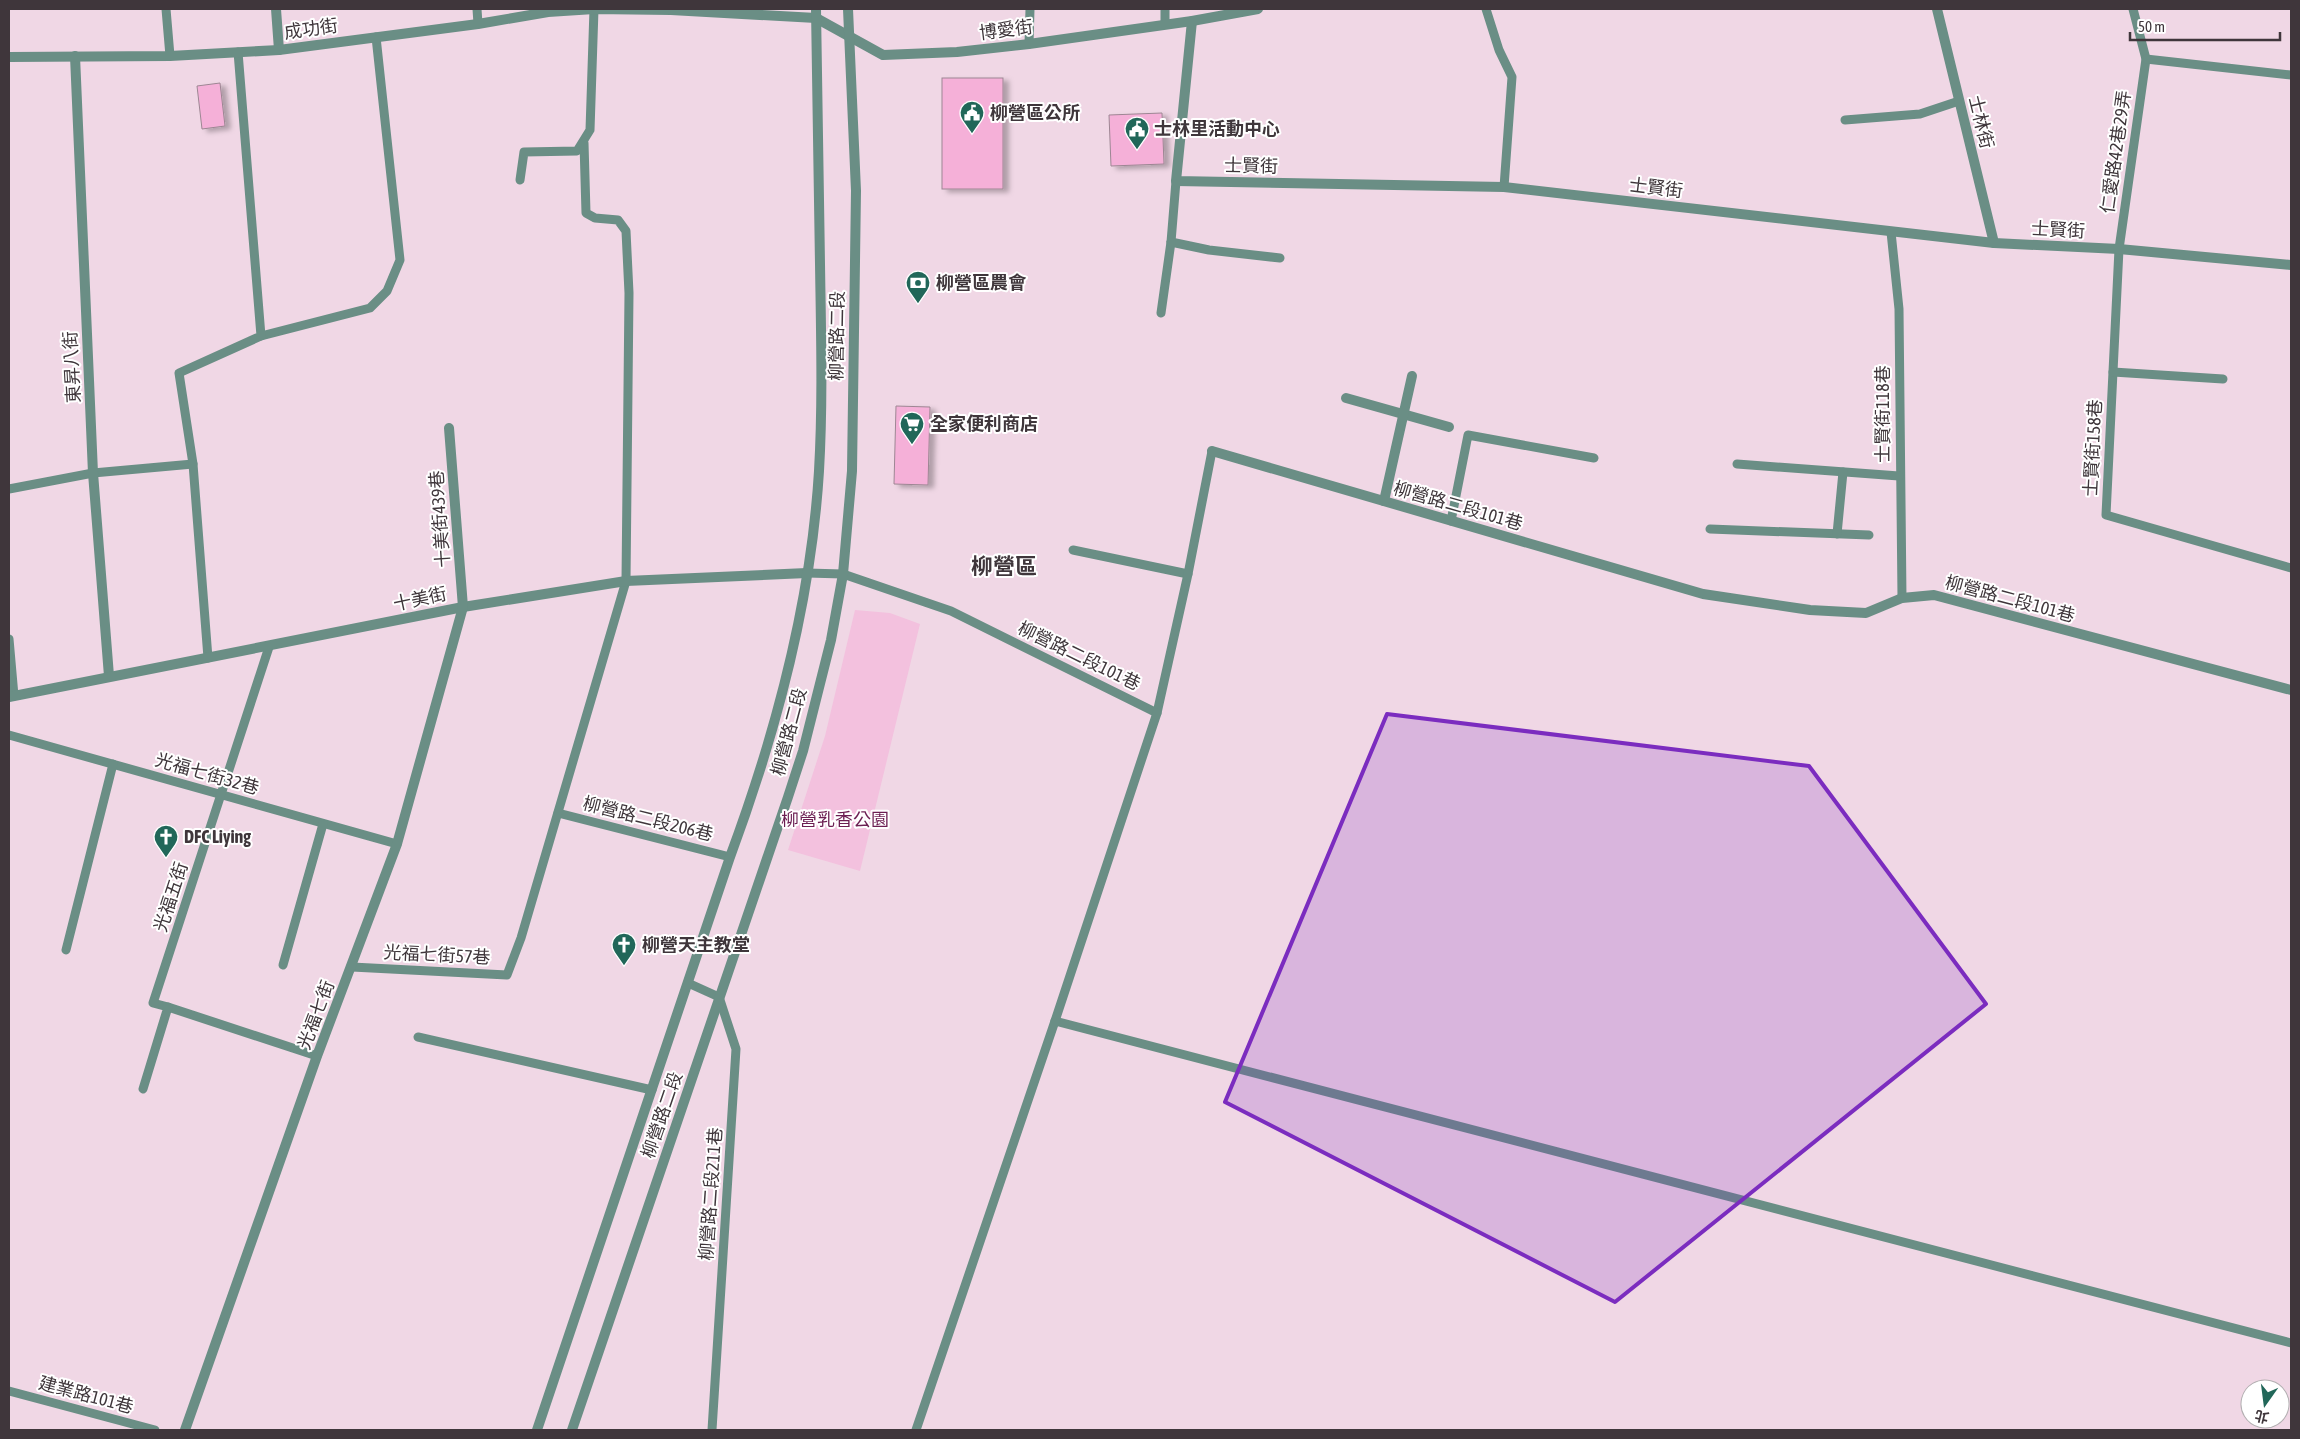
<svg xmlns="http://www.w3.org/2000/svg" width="2300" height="1439" viewBox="0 0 2300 1439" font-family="'Asap Condensed','Noto Sans TC',sans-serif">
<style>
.green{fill:#f3c1de}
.building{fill:#f5b0d8;stroke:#9d8693;filter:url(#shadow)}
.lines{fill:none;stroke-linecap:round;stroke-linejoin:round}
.service{stroke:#6a8e85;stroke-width:9}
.minor{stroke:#6a8e85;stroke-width:10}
.tertiary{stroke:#6a8e85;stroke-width:10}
.marked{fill:#7b2cbf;fill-opacity:0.2;stroke:#7b2cbf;stroke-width:4;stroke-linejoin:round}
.labels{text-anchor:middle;stroke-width:4;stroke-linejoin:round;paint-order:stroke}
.street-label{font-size:18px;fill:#3f363b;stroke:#fff}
.poi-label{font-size:18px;font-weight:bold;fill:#3f363b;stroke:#fff;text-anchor:start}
.park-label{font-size:18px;fill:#6c1f53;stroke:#fff}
.district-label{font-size:22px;font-weight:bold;fill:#3f363b;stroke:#fff}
</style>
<defs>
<filter id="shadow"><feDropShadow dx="5.5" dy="3" stdDeviation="2.5" flood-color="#0004"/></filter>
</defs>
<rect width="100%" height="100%" fill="#f0d7e5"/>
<polygon class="green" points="855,610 890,613 920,624 860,871 788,850 825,736"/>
<g class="building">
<rect x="942" y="78" width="61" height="111"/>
<polygon points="220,83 225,126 202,129 197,86"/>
<polygon points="1162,113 1164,164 1111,166 1109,115"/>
<polygon points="896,406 930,407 928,485 894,484"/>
</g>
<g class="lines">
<g class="service">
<polyline points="166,9 170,56"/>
<polyline points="477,9 478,24"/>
<polyline points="1165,9 1165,24"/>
<polyline points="1486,9 1499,50 1512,77 1504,187"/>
<polyline points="2133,9 2146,59 2119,249 2106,515 2291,568"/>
<polyline points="1029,44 1030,9"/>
<polyline points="2146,59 2291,75"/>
<polyline points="1845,120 1920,114 1959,101"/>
<polyline points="520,180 524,152 577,151 590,130 594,9"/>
<polyline points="1891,232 1899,309 1902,598"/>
<polyline points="1171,242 1209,250 1280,258"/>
<polyline points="1161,313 1171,242 1176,181"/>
<polyline points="261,336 370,308 387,291 400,260 376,37"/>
<polyline points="2113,372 2223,379"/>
<polyline points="1737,464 1899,476"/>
<polyline points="9,489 93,473 193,464"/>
<polyline points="1451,521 1468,435 1594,458"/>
<polyline points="1710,529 1869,535"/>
<polyline points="1837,534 1843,472"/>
<polyline points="1073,550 1188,574"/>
<polyline points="807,573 843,574 951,611 1157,713 1188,574 1212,451"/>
<polyline points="9,639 14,696"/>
<polyline points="208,658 193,464 179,373 261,336 238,52"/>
<polyline points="9,735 397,844"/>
<polyline points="558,813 730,857"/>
<polyline points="66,950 113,764"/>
<polyline points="283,965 323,824"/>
<polyline points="352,967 507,975 521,938 626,581 629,293 626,231 618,220 595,218 586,213 584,143"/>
<polyline points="688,983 719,997 736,1049 712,1430"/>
<polyline points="168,1007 317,1056"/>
<polyline points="1055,1021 2291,1343"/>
<polyline points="418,1037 652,1090"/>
<polyline points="143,1089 168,1007 153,1003 269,647"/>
<polyline points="9,1391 155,1430"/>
<polyline points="916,1430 1055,1021 1157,713"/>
</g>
<g class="minor">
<polyline points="276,9 279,50"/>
<polyline points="1937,9 1994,243"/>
<polyline points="1192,21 1176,181 1504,187 1994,243 2119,249 2291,265"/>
<polyline points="75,56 93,473 109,676"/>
<polyline points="9,57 170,56 279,50 478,24 548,12 594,9 671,10 816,18 883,55 957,52 1029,44 1192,21 1258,9"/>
<polyline points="1346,398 1449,427"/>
<polyline points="1212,451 1703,594 1810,610 1866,613 1902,598 1934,595 2291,690"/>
<polyline points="1384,501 1412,376"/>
<polyline points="9,697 463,607 626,581 807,573"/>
<polyline points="185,1430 317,1056 397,844 463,607 449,428"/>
</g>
<g class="tertiary">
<path d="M537,1430L730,857C776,733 811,603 819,471C823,402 821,332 820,264C818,179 817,94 816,9"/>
<polyline points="572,1430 788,797 803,751 831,640 843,574 852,471 856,191 848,9"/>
</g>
</g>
<path class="marked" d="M1387,714L1809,766L1986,1004L1615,1302L1225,1102Z"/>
<defs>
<symbol id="civic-pin" viewBox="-11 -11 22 30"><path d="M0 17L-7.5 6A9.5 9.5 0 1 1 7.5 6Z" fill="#216759" stroke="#fff"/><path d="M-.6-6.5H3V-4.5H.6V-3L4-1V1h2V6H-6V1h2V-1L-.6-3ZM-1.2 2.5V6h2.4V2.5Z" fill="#fff"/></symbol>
<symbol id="bank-pin" viewBox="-11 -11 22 30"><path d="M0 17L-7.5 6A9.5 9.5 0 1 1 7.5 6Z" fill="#216759" stroke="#fff"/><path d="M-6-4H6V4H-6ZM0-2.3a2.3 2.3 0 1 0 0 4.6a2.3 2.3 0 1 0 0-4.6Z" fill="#fff"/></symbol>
<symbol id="supermarket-pin" viewBox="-11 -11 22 30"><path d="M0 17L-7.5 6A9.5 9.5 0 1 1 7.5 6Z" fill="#216759" stroke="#fff"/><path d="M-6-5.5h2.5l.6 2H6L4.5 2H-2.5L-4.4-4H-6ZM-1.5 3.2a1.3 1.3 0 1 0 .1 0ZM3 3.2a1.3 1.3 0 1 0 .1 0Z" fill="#fff"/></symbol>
<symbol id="church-pin" viewBox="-11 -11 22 30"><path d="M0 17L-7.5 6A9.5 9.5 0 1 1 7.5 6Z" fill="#216759" stroke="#fff"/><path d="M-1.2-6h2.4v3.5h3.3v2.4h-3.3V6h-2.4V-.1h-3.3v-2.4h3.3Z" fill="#fff"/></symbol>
</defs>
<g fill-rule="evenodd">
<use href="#civic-pin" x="958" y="99" width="28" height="38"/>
<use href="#civic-pin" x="1123" y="115" width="28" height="38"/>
<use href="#bank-pin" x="904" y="269" width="28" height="38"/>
<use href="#supermarket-pin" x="898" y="410" width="28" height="38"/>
<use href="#church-pin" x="152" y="823" width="28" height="38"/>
<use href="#church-pin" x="610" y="931" width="28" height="38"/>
</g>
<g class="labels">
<g class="street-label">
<text transform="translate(311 29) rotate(-8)" y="6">成功街</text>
<text transform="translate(1006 30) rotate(-7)" y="6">博愛街</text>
<text transform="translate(1981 122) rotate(76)" y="6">士林街</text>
<text transform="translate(2116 152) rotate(-82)" y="6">仁愛路42巷29弄</text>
<text transform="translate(1251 166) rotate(1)" y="6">士賢街</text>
<text transform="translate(1656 188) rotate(7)" y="6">士賢街</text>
<text transform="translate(2058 230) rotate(3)" y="6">士賢街</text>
<text transform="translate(837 336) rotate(-89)" y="6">柳營路二段</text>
<text transform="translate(72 367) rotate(-93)" y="6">東昇八街</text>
<text transform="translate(1883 414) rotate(-90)" y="6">士賢街118巷</text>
<text transform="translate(2093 448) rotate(-87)" y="6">士賢街158巷</text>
<text transform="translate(1458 506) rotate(16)" y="6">柳營路二段101巷</text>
<text transform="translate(440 519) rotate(-94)" y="6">十美街439巷</text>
<text transform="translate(420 599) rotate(-12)" y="6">十美街</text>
<text transform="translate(2010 599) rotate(15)" y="6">柳營路二段101巷</text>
<text transform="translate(1079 656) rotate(26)" y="6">柳營路二段101巷</text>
<text transform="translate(789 732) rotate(-75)" y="6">柳營路二段</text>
<text transform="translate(207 774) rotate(16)" y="6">光福七街32巷</text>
<text transform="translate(648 819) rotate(14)" y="6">柳營路二段206巷</text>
<text transform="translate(171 897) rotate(-72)" y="6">光福五街</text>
<text transform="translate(437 955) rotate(3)" y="6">光福七街57巷</text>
<text transform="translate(316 1015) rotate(-69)" y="6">光福七街</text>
<text transform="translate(662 1115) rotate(-71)" y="6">柳營路二段</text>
<text transform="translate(711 1194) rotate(-86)" y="6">柳營路二段211巷</text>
<text transform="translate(86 1395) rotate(15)" y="6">建業路101巷</text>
</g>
<g class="poi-label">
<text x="990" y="119">柳營區公所</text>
<text x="1154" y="135">士林里活動中心</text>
<text x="936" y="289">柳營區農會</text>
<text x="930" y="430">全家便利商店</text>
<text x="184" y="843">DFC Liying</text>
<text x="642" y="951">柳營天主教堂</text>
</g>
<g class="park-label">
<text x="835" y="826">柳營乳香公園</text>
</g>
<g class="district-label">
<text x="1004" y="574">柳營區</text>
</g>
</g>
<rect width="2300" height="1439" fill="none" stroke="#3f363b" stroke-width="20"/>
<g transform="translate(2265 1404) rotate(194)"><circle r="24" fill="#ffffff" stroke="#b2afb1"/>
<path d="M0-4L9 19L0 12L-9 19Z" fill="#216759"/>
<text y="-8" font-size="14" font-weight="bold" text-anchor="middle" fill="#3f363b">北</text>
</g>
<path d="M2130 32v8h150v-8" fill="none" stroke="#3f363b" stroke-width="2.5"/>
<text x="2138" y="32" font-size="15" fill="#3f363b" stroke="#ffffff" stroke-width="4" paint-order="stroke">50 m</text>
</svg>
